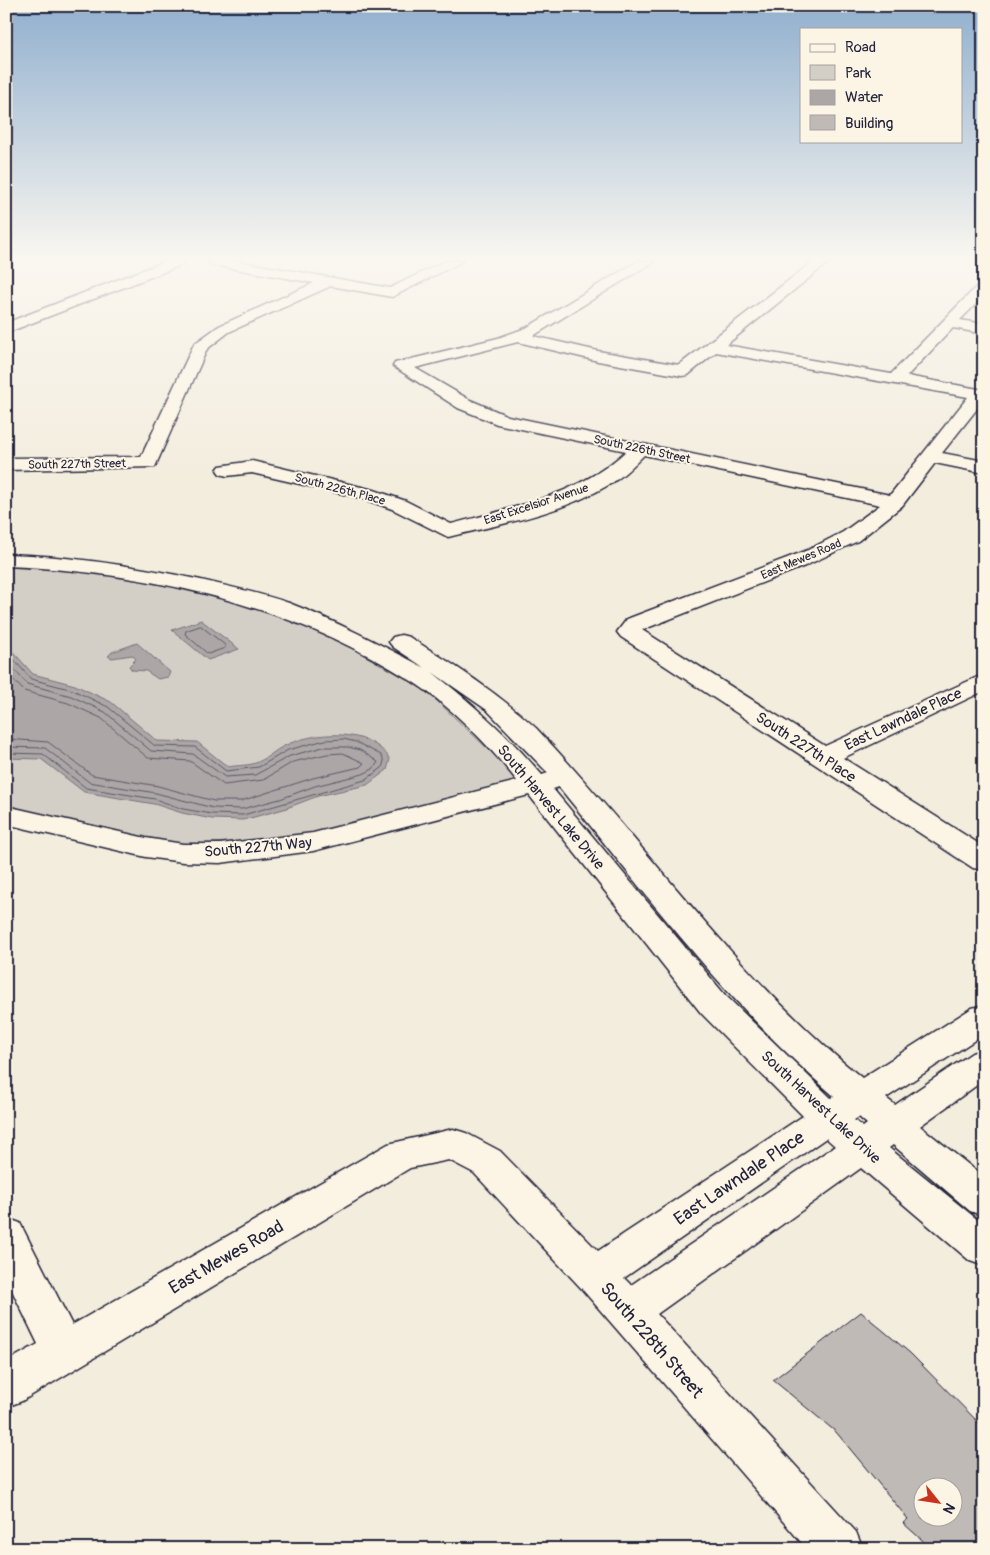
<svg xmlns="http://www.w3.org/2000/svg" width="990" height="1555" viewBox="0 0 990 1555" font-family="Pangolin,sans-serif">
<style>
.green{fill:#d4cfc6;stroke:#7b7880}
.water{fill:#aca7a6;stroke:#75727b}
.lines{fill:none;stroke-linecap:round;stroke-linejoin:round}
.shore{stroke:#595766;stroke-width:1}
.building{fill:#bfbab6;stroke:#22223b;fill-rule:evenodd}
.minor-casing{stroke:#22223b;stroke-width:3}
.minor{fill:#fcf5e5;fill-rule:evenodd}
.labels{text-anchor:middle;stroke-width:4;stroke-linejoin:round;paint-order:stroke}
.far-street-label{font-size:12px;fill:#22223b;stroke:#fcf5e5}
.street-label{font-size:15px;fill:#22223b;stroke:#fcf5e5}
.near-street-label{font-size:18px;fill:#22223b;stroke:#fcf5e5}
</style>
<rect width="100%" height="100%" fill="#f3edde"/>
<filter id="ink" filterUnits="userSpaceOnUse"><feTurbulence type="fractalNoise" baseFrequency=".02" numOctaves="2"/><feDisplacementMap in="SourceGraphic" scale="10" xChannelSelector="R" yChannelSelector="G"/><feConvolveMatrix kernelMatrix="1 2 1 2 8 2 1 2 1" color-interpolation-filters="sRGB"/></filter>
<g filter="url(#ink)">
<polygon class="green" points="6,564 120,575 241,602 333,638 423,688 521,780 301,838 176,845 6,807"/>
<g class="water">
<polygon points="201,620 239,649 208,660 172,630"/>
<polygon points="137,643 170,672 168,677 158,679 146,671 132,670 129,666 136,659 132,655 112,658 108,656 112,652"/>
<path d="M6,644L33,674L75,685L111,702L157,741L197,742L228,767C237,765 250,766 258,762C268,758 275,750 284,746C314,731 370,727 390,759L387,770L367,785L318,796L284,809L243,820L212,819L182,813L154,804L84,792L41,759L6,758Z"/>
</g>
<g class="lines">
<g class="shore">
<polygon points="201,626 225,645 225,648 208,654 185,634 186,631"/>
<polyline points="6,651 31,679 73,690 108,707 155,746 195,747 226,771 259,767 288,750 325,740 344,739 356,742 381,755 384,761 382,768 365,780 243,815 212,814 183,809 155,799 86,788 43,754 6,753"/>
<polyline points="6,660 27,684 71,696 105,712 151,751 193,754 225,777 255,775 290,756 323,747 348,747 360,750 378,762 373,769 363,774 315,786 280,799 242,809 213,808 156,793 89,782 45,748 6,747"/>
<polyline points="6,672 24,691 68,703 101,718 148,758 190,761 224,785 263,780 293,762 327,754 343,753 364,763 360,767 313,778 241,801 214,801 158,786 92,775 48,742 6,739"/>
</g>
</g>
<path class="building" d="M861,1312L910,1353L984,1428V1549H932L903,1523L908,1519L836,1432L773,1380ZM922,1488H952V1518H922Z"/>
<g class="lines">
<defs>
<g id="minor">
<polygon points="166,261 186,261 184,264 6,333 6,323"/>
<polygon points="206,261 237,261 390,288 445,261 463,261 392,297 331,286 229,332 207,349 155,467 6,470 6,458 141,457 194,344 219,326 314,283 213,265"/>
<path d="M638,261H655L533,336L598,351L679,365L814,261H830L726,345L891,374L979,284L984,283V296L960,320L984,324V334L953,328L907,376L984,390V400L942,453L984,461V473L935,463L902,506L858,541L805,566L642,630L825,746L984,674V691L843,758L984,847V870L973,868L621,637L617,632L627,619L808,550L843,532L880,505L644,455C634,465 624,475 612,483C563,513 503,524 448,537L392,509L361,498L252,473L227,476L220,474L217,470L220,466L252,461L374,490L406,501L451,524C513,508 577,496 626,451L497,424L458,408L393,366L395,363L498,338L526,328ZM518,342L598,361L682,376L688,375L716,352L968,397L890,495L508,416L470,400L415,368Z"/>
<path d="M6,554C73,556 136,566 201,580C230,587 260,593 289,603C336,621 380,644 425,668L393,647L389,642L393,637L401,635L409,637C455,665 496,692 536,728C647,845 736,976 862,1078L972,1008L984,1005V1034L886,1098L895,1105L972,1053L984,1049V1080L920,1126L984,1177V1216L970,1211L893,1145L889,1148L984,1225V1266L970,1261L861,1168L657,1314L856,1532L863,1549H807L581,1288L474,1173L449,1160L410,1168L22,1401L6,1407V1362L38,1344L6,1278V1218L20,1223L72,1325L388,1144L453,1129L466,1133L500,1151L598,1251L803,1116L701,1013L529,795L313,851L220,863L183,862L146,857L6,824V806L146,838L183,844H220L313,833L517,781C490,746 449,704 410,680C289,604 148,572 6,566ZM432,672L487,710L548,773L542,775C509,736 472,703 432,672ZM559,787C646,894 729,1006 834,1096L831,1098L725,995L553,789ZM859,1117L867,1124L863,1127L854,1120ZM826,1138L835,1146L631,1285L624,1278Z"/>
</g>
</defs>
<use href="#minor" class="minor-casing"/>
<use href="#minor" class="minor"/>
</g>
</g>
<linearGradient id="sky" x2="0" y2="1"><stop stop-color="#90afce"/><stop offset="0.54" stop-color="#faf7f0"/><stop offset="1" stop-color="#faf7f0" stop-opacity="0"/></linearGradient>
<rect width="990" height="479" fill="url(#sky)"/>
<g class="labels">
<g class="far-street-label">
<text transform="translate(642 449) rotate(12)" y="4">South 226th Street</text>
<text transform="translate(77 464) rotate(-1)" y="4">South 227th Street</text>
<text transform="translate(340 489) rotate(15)" y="4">South 226th Place</text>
<text transform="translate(536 504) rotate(-18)" y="4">East Excelsior Avenue</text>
<text transform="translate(801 559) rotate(-23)" y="4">East Mewes Road</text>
</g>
<g class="street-label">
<text transform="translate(903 719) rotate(-25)" y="5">East Lawndale Place</text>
<text transform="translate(806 747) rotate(33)" y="5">South 227th Place</text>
<text transform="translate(551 807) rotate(50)" y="5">South Harvest Lake Drive</text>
<text transform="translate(258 847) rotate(-5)" y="5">South 227th Way</text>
<text transform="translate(821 1107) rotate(43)" y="5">South Harvest Lake Drive</text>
</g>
<g class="near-street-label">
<text transform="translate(739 1178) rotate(-34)" y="6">East Lawndale Place</text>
<text transform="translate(226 1257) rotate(-30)" y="6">East Mewes Road</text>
<text transform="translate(652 1340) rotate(49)" y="6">South 228th Street</text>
</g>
</g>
<rect width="990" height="1555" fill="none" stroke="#fcf5e5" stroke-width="25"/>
<rect x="12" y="12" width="965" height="1530" fill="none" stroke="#22223b" stroke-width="2" filter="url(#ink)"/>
<rect x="800" y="28" width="162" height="115" fill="#fcf5e5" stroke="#a5a1a1"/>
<rect x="810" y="44" width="25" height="8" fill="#fcf5e5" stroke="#a5a1a1"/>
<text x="845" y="52" font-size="15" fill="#22223b">Road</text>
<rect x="810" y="65" width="25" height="15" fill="#d4cfc6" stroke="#a5a1a1"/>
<text x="845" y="78" font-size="15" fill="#22223b">Park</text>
<rect x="810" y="90" width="25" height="15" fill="#aca7a6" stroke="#a5a1a1"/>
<text x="845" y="102" font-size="15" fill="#22223b">Water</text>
<rect x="810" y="115" width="25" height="15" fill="#bfbab6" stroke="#a5a1a1"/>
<text x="845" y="128" font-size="15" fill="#22223b">Building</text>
<g transform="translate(938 1502) rotate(120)"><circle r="24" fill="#fcf5e5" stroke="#a5a1a1"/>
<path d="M0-4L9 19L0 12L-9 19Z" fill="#c8321e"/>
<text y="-8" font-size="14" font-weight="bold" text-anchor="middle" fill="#22223b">N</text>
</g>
</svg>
